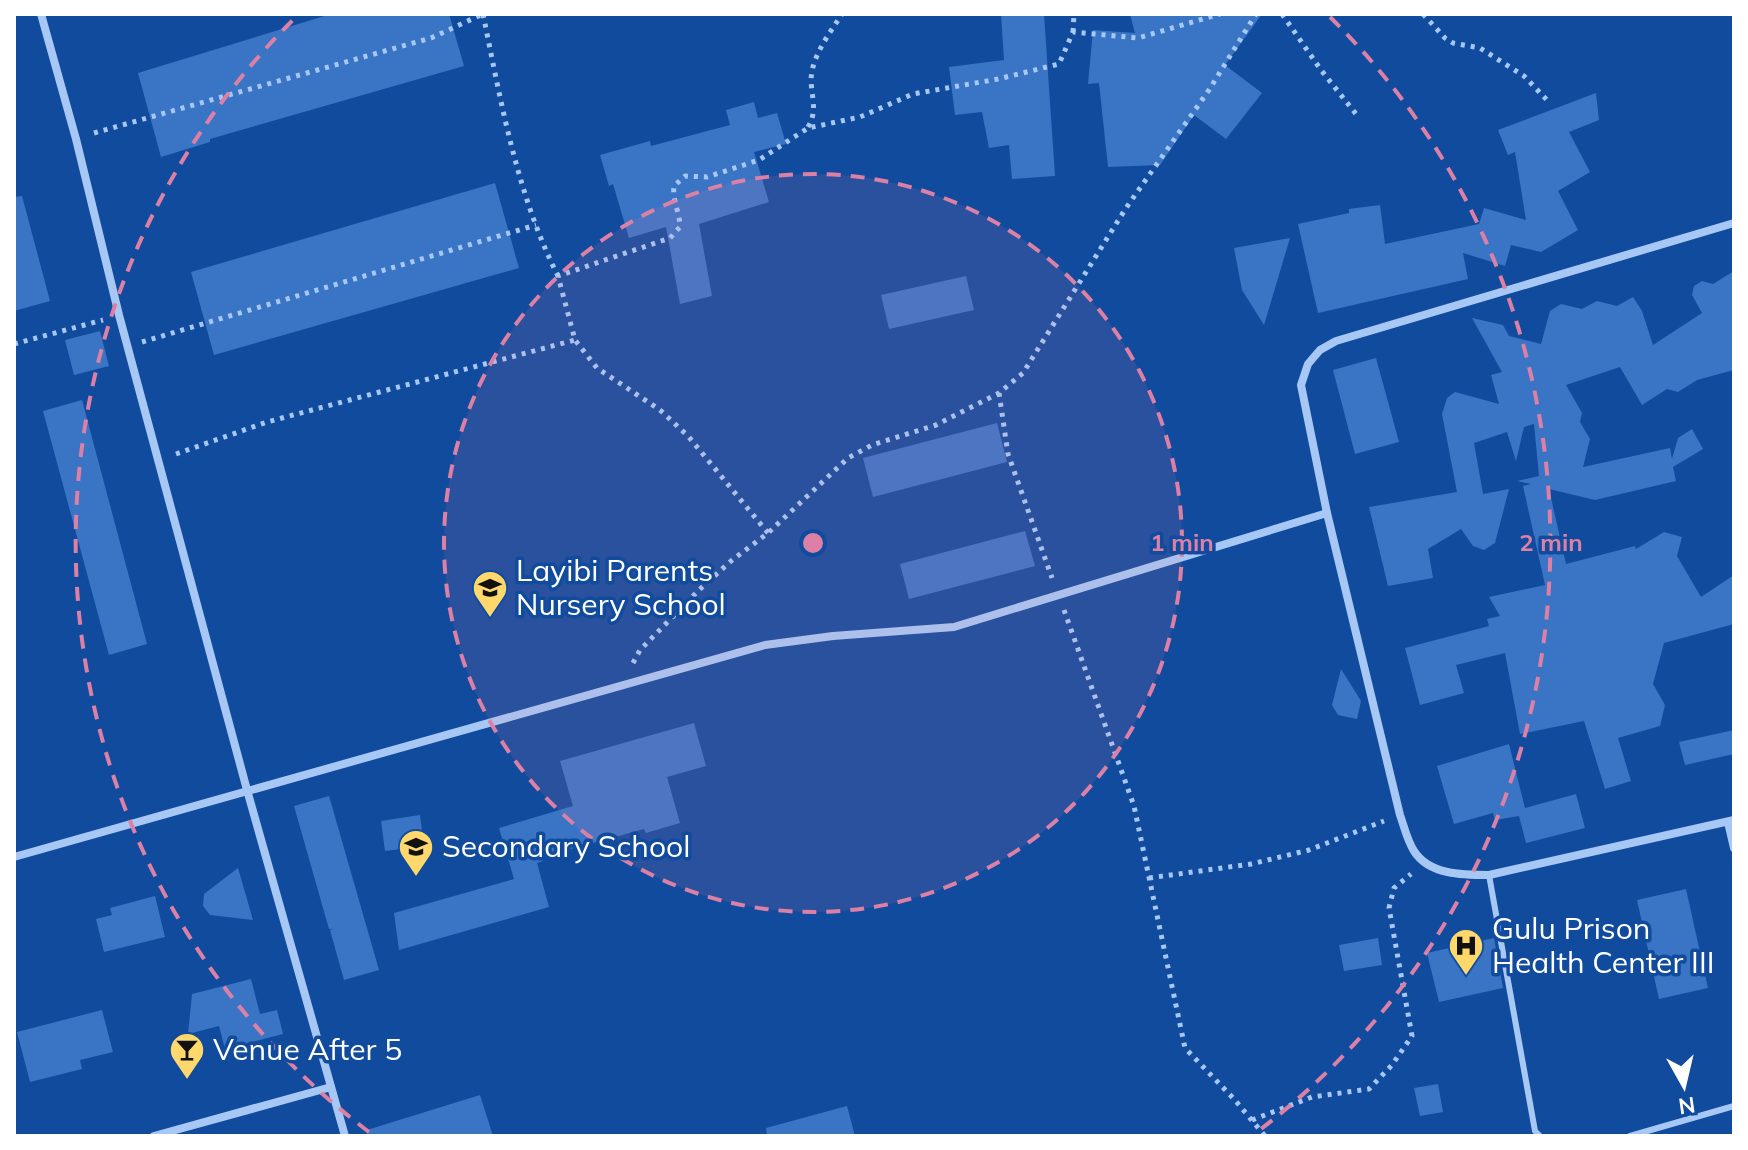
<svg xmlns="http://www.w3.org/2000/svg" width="1748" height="1150" viewBox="0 0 1748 1150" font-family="Mulish,sans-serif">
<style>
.building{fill:#3a74c5}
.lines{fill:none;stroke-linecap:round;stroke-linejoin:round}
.path{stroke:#a7c8f5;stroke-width:5;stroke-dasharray:4 6;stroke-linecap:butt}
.service{stroke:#a7c8f5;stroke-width:6}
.minor{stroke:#a7c8f5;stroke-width:8}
.ring{fill:none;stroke:#dd80a5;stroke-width:4;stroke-dasharray:14 10}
.labels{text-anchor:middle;stroke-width:7;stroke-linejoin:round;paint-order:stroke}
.poi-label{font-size:30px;fill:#fff;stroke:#114b9e;text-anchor:start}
.centre{fill:#dd80a5;stroke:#114b9e;stroke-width:4}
.ring-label{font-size:24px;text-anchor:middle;font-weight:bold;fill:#dd80a5;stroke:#114b9e;stroke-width:7;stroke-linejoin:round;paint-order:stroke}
</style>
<rect width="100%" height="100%" fill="#114b9e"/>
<g class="building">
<polygon points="331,14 449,14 464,66 210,139 210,142 161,157 138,73"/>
<polygon points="1001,14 1044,14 1055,176 1012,179 1009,145 989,148 982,112 955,115 949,67 1004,60"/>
<polygon points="1130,14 1262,14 1225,65 1262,93 1226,139 1194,115 1160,165 1108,167 1099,83 1088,84 1093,30 1135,33"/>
<polygon points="1596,93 1599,120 1569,132 1590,172 1558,191 1578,230 1541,252 1511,245 1505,266 1463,253 1468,279 1318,313 1298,224 1349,213 1349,209 1380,205 1385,244 1479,224 1484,208 1526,220 1515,152 1508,155 1498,130"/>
<polygon points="754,102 758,118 777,113 786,144 754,152 769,202 699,224 712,296 680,304 666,227 629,238 613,184 609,186 600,155 650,141 651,146 730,125 726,110"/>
<polygon points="495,183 519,268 214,355 191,272"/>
<polygon points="22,196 50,301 14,311 14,197"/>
<polygon points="1290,238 1264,325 1242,290 1234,248"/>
<polygon points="1734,271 1734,370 1697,380 1678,392 1667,389 1642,405 1620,367 1566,385 1582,413 1580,422 1590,439 1583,467 1670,448 1672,459 1678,438 1692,429 1703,449 1673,467 1676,481 1595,500 1549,489 1566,564 1635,546 1636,549 1664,532 1682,537 1677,556 1701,597 1734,575 1734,624 1664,643 1653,684 1665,705 1660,726 1618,738 1631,781 1605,789 1584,721 1520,734 1505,653 1456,665 1464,693 1420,705 1405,648 1489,626 1487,619 1500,616 1489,597 1545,585 1523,486 1531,484 1517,481 1539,476 1534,424 1524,427 1516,461 1507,432 1474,443 1483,494 1509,489 1495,543 1484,550 1473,546 1461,529 1428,549 1433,578 1388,586 1369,507 1457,492 1442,414 1447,398 1455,392 1499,404 1491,375 1502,372 1472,318 1503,325 1509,336 1541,344 1550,311 1561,304 1582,309 1597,301 1617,306 1633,297 1642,311 1653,345 1702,313 1692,295 1694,286 1702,281 1713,284"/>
<polygon points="966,276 974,310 889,329 881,295"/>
<polygon points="100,331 109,366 74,375 65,340"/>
<polygon points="1376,358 1399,442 1355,454 1333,370"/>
<polygon points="82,400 147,644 109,655 43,411"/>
<polygon points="997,423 1007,462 873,497 863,458"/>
<polygon points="1025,531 1035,566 909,599 900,564"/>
<polygon points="1341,669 1361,701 1357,719 1338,715 1332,705"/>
<polygon points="694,723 706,766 667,777 680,823 646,833 644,829 542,857 543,861 537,863 549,907 399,950 394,913 514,879 499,828 573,806 560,761"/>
<polygon points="1734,730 1734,754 1685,765 1679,742"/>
<polygon points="1509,744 1525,808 1576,794 1585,828 1526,843 1519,816 1495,820 1493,813 1454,824 1437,766"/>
<polygon points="329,796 379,970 344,980 330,930 334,930 329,929 294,806"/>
<polygon points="420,815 424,846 385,851 381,821"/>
<polygon points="238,868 253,920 210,915 203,906 204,894"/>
<polygon points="1686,889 1708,988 1659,999 1637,900"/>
<polygon points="155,896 165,937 104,952 96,919 112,915 110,908"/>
<polygon points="1378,938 1382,965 1344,971 1339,945"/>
<polygon points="1494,938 1503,988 1439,1002 1427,953"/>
<polygon points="251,979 260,1014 277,1010 283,1034 225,1049 219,1026 188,1034 192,994"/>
<polygon points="102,1010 113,1052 80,1060 82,1069 30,1082 17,1032"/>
<polygon points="1438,1084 1443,1112 1420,1116 1414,1088"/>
<polygon points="480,1095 493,1136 367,1136 367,1130"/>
<polygon points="847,1106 855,1136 767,1136 766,1128"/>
</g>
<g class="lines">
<g class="path">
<path d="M483,14C501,102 517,195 558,276"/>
<polyline points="1282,14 1321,70 1356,114"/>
<polyline points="1423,14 1445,38 1453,43 1480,48 1524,76 1547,100"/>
<polyline points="1073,32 1074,14"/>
<path d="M808,127C820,108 808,91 812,71C816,51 831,31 842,14"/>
<polyline points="94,133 431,38 483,14"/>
<polyline points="142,342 536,225"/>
<polyline points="14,344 103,320"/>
<polyline points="999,393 1008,454 1052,578"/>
<polyline points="176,454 267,422 575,340"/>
<path d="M768,533L688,436L660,410L597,368L575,340L558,276L670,238L680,227C680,213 672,200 674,186L685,176L707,177L759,160L808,128L860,117L913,94L998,79L1059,64L1073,32L1138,38L1220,14"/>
<polyline points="1064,610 1134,806 1185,1048 1234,1099 1265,1136"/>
<polyline points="633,663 640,650 699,590 731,561 768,533 848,458 872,445 936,425 999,393 1023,373 1126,208 1209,90 1256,14"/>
<polyline points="1149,878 1251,864 1309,850 1384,821"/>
<polyline points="1252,1120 1312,1097 1369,1089 1392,1065 1412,1036 1389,908 1394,888 1411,874"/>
</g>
<g class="service">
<polyline points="1489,875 1535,1131 1540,1136"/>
<polyline points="1630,1136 1734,1106"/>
</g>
<g class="minor">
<polyline points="41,14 76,139 119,315 247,790 345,1136"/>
<path d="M1734,223L1336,341L1320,350L1308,364L1301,385L1327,513L1400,815C1404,826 1407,840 1414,851C1429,875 1463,875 1489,875L1734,820"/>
<polyline points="1728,822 1734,848"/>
<polyline points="14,857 765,645 833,636 954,627 1327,513"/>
<polyline points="154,1136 331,1087"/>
</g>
</g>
<circle cx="813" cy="543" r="369" fill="#dd80a5" fill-opacity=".12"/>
<g class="ring">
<circle cx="813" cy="543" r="369"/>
<path d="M369 1132A738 738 0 0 1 296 17M1330 17A738 738 0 0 1 1257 1132"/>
</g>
<defs>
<symbol id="school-pin" viewBox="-11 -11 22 30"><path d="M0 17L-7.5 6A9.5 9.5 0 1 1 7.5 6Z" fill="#ffd86b" stroke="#114b9e"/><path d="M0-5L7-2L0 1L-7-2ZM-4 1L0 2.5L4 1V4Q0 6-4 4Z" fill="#111"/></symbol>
<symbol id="hospital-pin" viewBox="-11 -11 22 30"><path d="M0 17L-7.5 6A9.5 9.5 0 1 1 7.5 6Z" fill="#ffd86b" stroke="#114b9e"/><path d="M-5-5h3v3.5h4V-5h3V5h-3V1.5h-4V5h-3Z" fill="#111"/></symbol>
<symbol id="bar-pin" viewBox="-11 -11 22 30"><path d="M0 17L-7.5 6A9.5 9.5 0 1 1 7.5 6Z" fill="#ffd86b" stroke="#114b9e"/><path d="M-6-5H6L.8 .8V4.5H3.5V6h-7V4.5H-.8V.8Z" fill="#111"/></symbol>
</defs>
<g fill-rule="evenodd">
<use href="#school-pin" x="470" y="568" width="40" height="54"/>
<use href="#school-pin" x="396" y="827" width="40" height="54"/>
<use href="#hospital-pin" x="1446" y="926" width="40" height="54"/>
<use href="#bar-pin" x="167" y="1030" width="40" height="54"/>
</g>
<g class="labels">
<g class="poi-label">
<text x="516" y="581">Layibi Parents<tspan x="516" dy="34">Nursery School</tspan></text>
<text x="442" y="857">Secondary School</text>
<text x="1492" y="939">Gulu Prison<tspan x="1492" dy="34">Health Center III</tspan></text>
<text x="213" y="1060">Venue After 5</text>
</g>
</g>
<circle cx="813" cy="543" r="12" class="centre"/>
<g class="ring-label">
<text x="1182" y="551">1 min</text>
<text x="1551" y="551">2 min</text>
</g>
<rect width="1748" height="1150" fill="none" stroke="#ffffff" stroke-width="32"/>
<g transform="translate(1684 1086) rotate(172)" stroke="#114b9e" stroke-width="6" paint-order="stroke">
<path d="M0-6L14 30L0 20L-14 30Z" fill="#ffffff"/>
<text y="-12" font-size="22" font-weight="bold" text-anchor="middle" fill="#ffffff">N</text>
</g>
</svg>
